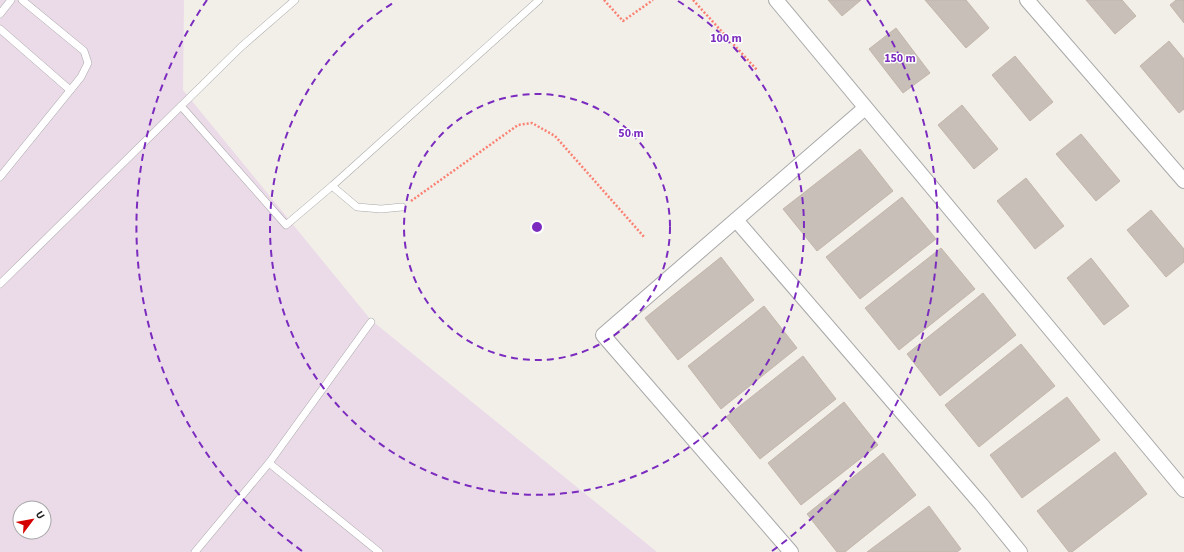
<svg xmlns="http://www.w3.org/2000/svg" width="1184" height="552" viewBox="0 0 1184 552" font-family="'Source Sans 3',sans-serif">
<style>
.industrial{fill:#ebdbe8;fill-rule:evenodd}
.building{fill:#c7bfb8;stroke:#c4b6ab}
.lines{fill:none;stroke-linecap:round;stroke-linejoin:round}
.service-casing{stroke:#a9a9a9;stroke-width:8}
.minor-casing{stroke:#a9a9a9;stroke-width:16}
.path{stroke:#fa8072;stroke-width:2.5;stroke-dasharray:2 2;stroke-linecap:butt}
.service{stroke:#fff;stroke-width:7}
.minor{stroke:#fff;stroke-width:14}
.ring{fill:none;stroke:#7b2cbf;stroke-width:2;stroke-dasharray:7 5}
.centre{fill:#7b2cbf;stroke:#fff;stroke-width:2}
.ring-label{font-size:12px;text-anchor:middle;font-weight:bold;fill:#7b2cbf;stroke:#fff;stroke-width:3;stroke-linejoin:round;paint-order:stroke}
</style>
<rect width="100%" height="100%" fill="#f2efe9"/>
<path class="industrial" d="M0,0H184L183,90L371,320L657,552H0ZM20,508H44V532H20Z"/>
<g class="building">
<polygon points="828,0 861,0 842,16"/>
<polygon points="925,0 966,0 989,28 966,48"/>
<polygon points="1086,0 1122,0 1136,16 1115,34"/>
<polygon points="1176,0 1184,0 1184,23 1170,5"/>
<polygon points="896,28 930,73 903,93 869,49"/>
<polygon points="1169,41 1184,59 1184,109 1179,113 1140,66"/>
<polygon points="1015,56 1053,102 1030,121 992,75"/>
<polygon points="962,105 998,149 974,169 938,125"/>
<polygon points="1081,134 1120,181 1096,201 1056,154"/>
<polygon points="860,149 893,191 817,251 783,209"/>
<polygon points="1026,178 1064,226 1035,249 997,201"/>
<polygon points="902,197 936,239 860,299 826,257"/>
<polygon points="1151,210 1184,249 1184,262 1166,277 1127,230"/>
<polygon points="941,248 975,289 899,350 865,308"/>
<polygon points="721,257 754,300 678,360 645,318"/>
<polygon points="1091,258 1129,306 1104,325 1067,278"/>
<polygon points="983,293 1016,335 940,396 907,354"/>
<polygon points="764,306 797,348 721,409 688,366"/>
<polygon points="1021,344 1055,386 979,447 945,405"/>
<polygon points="803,356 836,399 760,459 726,417"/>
<polygon points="1067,397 1100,440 1022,498 990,455"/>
<polygon points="844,402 878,445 801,505 768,463"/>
<polygon points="1115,452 1147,494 1072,552 1069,552 1037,511"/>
<polygon points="883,453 916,495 845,552 837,552 807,514"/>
<polygon points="929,506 961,549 957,552 867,552"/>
</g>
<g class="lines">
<defs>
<g id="service">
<polyline points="0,14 11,0"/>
<polyline points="0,29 70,90"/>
<polyline points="181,106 286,225 332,186 539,0"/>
<polyline points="0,177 81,77 88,63 84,51 22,0"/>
<polyline points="332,186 357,207 381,209 402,207"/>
<polyline points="0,284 241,47 295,0"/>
<polyline points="269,463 379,552"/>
<polyline points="195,552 269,463 371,322"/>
</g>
<g id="minor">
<polyline points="776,0 1184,490"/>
<polyline points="1027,0 1184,181"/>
<polyline points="736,220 981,504 1020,552"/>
<polyline points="791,552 603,335 865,108"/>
</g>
</defs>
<use href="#service" class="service-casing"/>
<use href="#minor" class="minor-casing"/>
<g class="path">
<polyline points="604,0 623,21 653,0"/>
<polyline points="693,0 757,70"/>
<polyline points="411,201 518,125 532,123 555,136 645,238"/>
</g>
<use href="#service" class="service"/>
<use href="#minor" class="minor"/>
</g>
<g class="ring">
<circle cx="537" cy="227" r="133"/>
<path d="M678 1A267 267 0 1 1 396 1"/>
<path d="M302 551A400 400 0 0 1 207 0M867 0A400 400 0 0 1 772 551"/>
</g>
<circle cx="537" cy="227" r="6" class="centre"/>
<g class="ring-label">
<text x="726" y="42">100 m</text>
<text x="900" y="62">150 m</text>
<text x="631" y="137">50 m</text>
</g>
<g transform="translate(32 520) rotate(58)"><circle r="19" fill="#ffffff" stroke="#a7a7a7"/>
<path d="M0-3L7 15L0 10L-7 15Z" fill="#d40000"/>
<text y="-6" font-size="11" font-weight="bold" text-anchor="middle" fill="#222222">U</text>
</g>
</svg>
